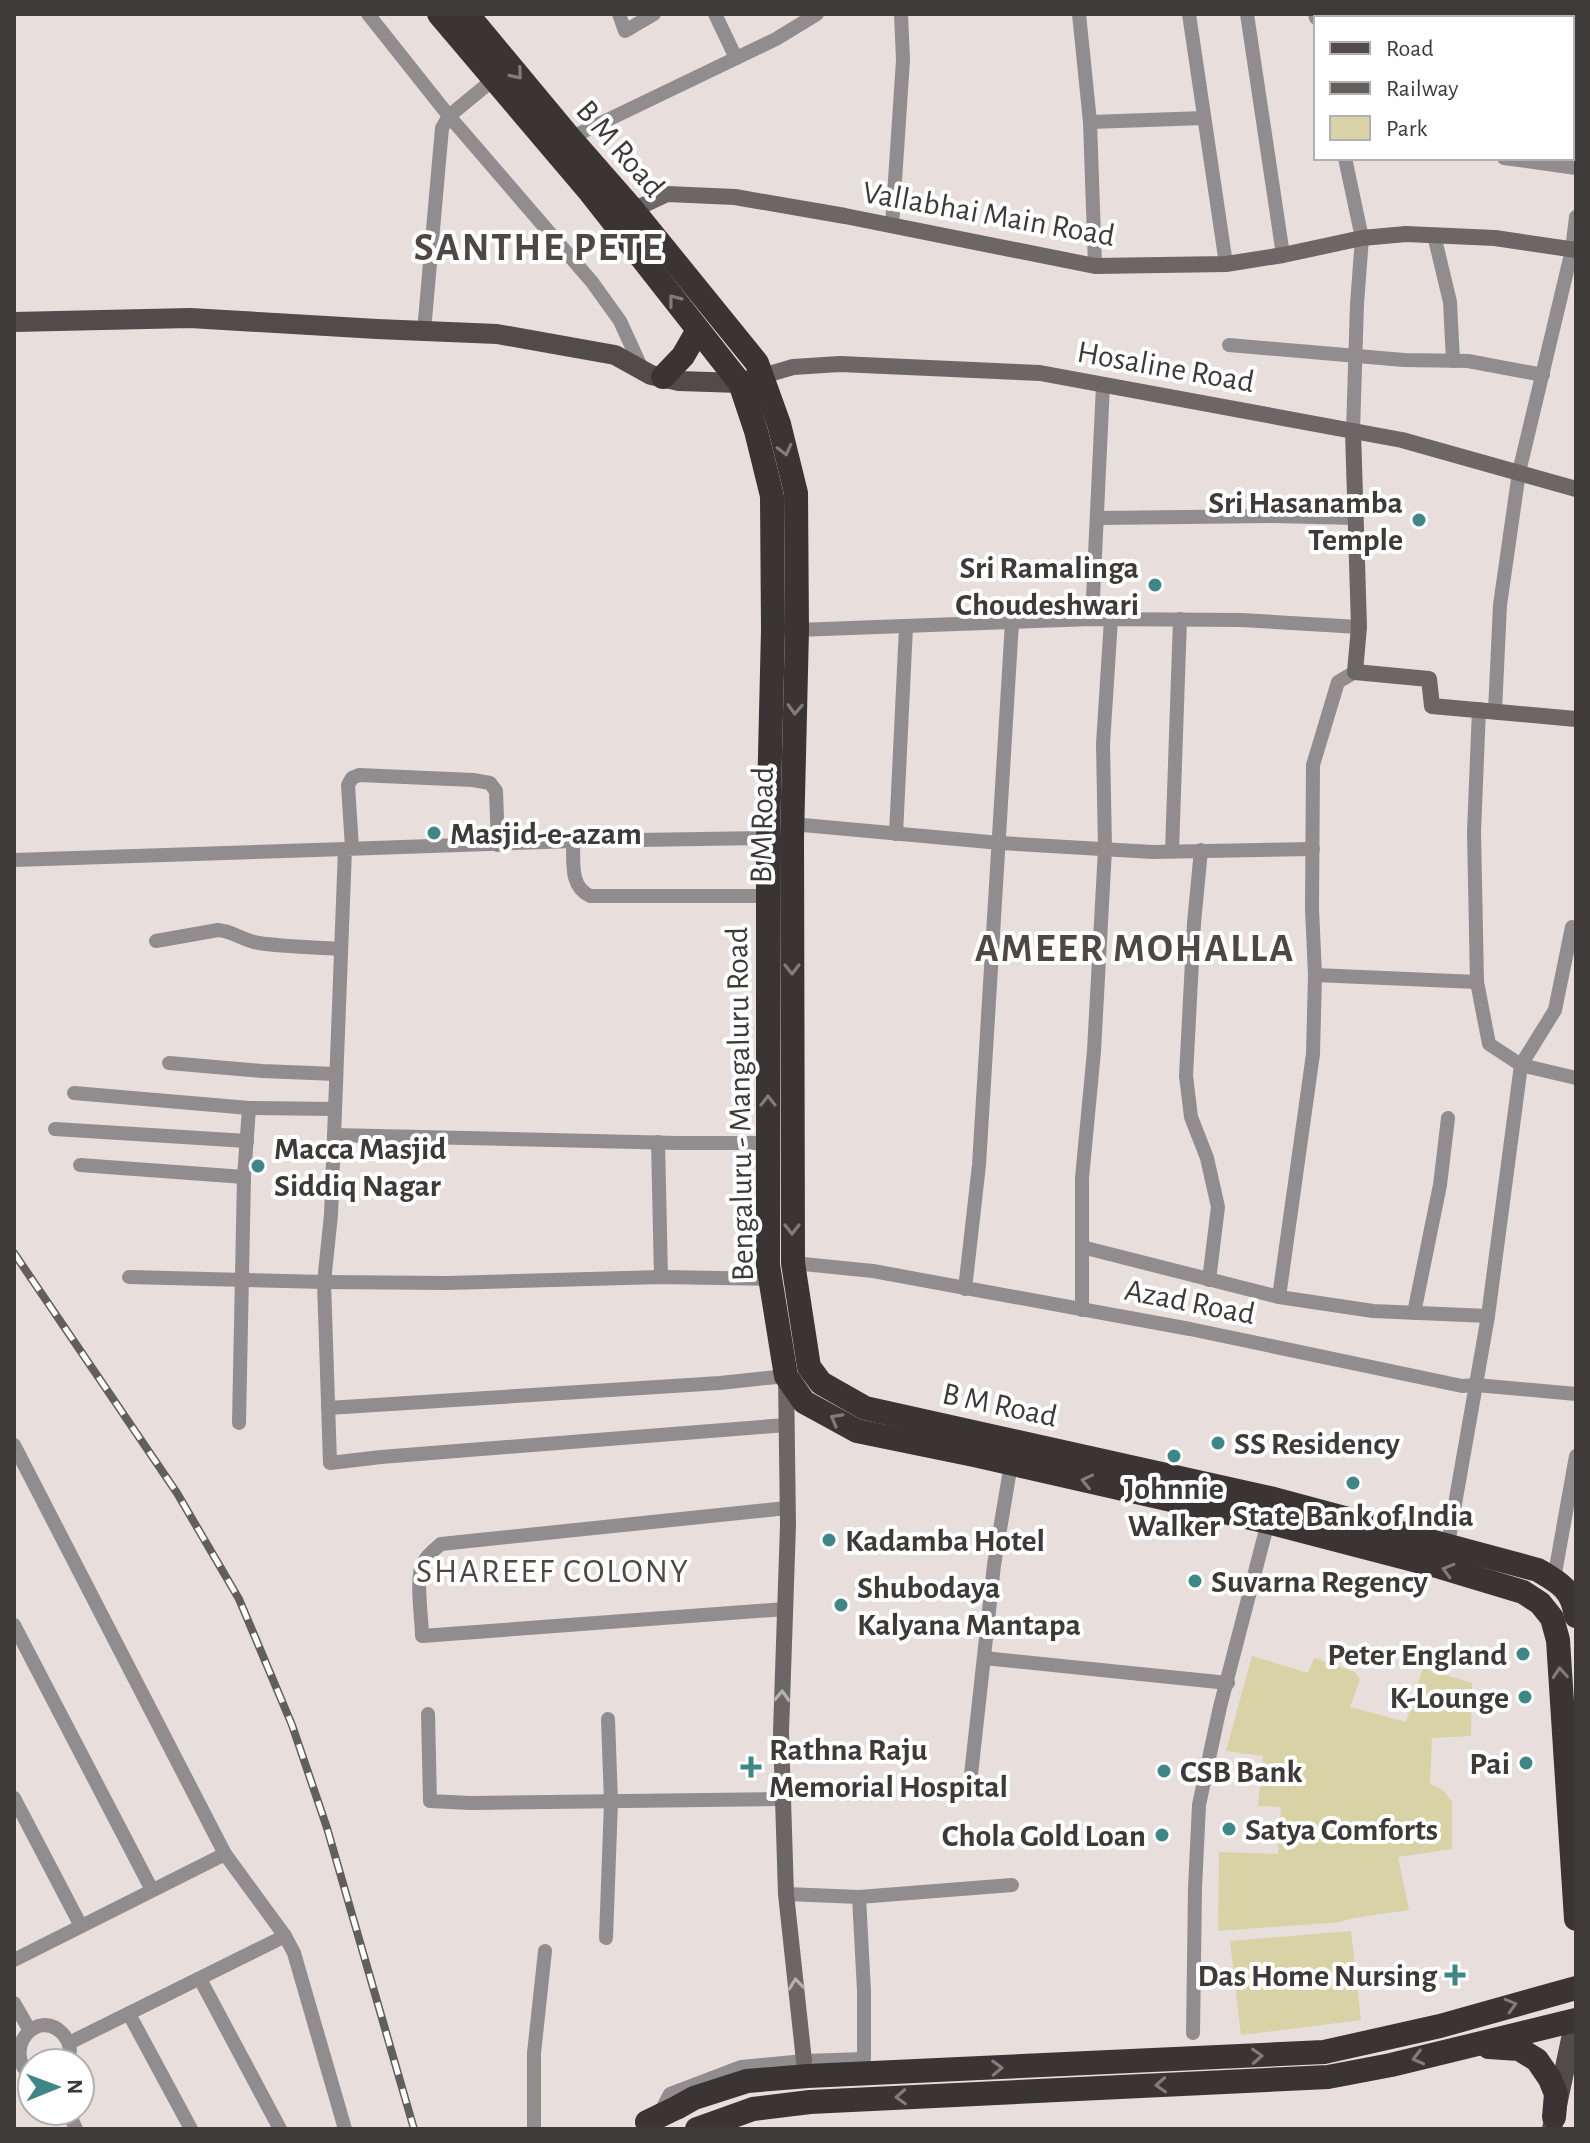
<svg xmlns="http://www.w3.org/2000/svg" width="1590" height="2143" viewBox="0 0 1590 2143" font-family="'Alegreya Sans',sans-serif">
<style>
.green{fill:#d9d2a6}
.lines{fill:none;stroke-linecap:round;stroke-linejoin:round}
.street{stroke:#918d8e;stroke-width:14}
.secondary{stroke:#6c6667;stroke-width:16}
.primary{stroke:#514b4c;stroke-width:20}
.highway{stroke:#3b3435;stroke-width:24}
.rail-casing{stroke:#625e5d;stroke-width:8}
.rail{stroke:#fff;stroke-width:5;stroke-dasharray:15;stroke-linecap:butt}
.highway-bridge{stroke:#3b3435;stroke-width:24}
.oneway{stroke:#807b7c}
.oneway2{stroke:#b6b2b3}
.poi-dot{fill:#3f8786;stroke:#fff;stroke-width:3}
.labels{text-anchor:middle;stroke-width:8;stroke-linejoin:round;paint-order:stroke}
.street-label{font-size:32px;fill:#3d3a39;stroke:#fff}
.poi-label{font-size:32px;font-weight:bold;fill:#3d3a39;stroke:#fff;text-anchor:start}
.neighbourhood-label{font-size:34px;letter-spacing:2px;fill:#4f4745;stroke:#fff}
.district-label{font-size:40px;font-weight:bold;letter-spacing:2px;fill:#4f4745;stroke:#fff}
</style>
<rect width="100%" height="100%" fill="#e8dedc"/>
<g class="green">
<polygon points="1252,1656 1308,1673 1314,1658 1355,1672 1360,1679 1350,1707 1406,1722 1423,1668 1472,1683 1471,1736 1432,1738 1430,1784 1443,1790 1452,1802 1452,1849 1398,1857 1409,1910 1353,1918 1341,1922 1218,1931 1219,1852 1278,1854 1281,1807 1258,1806 1263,1756 1226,1751"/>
<polygon points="1351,1931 1361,2020 1241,2035 1230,1941"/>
</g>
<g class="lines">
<g class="street">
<polyline points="368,14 449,116 592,282 620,321 642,369"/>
<polyline points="619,14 625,31 654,14"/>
<polyline points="715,14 736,58"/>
<polyline points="1079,14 1090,122 1204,118"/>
<polyline points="1189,14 1226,264"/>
<polyline points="1247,14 1283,255"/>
<polyline points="1315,14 1316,18"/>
<polyline points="1572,103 1576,103"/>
<polyline points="1090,122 1095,266"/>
<polyline points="570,138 776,39 817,14"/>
<polyline points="1345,158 1362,238 1357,304 1353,431"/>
<polyline points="1504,158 1576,168"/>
<polyline points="892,226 903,60 901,14"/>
<polyline points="1434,235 1450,302 1453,361"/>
<polyline points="424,331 442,128 449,116 494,79"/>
<polyline points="1229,345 1404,360 1468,361 1543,375"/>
<polyline points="1099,518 1274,516 1356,518"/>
<polyline points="1092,619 1103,385"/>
<polyline points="797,630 1092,619 1241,620 1359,627"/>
<polyline points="1355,672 1338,682 1313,765 1312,909 1315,975 1313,1054 1279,1297 1373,1311 1488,1316 1448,1544"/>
<polyline points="1479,709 1474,832 1477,982 1489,1044 1521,1065 1576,1078"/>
<polyline points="1495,711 1500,605 1519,472 1572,250 1576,217"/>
<polyline points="792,824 1000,843 1153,852 1313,849"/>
<polyline points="896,834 906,627"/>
<polyline points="768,838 573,841 345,849 331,1215 324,1282 330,1463 381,1457 786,1425"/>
<path d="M573,841C574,861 569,886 590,896H768"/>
<polyline points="352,848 348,785 352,778 359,775 473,780 490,783 496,791 498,845"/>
<polyline points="1201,850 1194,923 1186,1076 1191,1117 1207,1158 1218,1207 1209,1280"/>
<polyline points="1172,851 1180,619"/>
<polyline points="14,860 345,849"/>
<path d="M156,941L218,930C233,931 244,941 259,943C286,947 314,947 341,949"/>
<polyline points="1315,975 1477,982"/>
<polyline points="169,1063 262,1071 336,1074"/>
<polyline points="74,1093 249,1108 334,1109"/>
<polyline points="55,1129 247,1141"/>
<polyline points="334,1135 678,1143 768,1143"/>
<polyline points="658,1142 661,1277"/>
<polyline points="80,1165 244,1177"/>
<polyline points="1082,1247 1279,1297"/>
<polyline points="793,1263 873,1271 1190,1329 1462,1386 1476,1385 1576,1394"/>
<polyline points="129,1277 324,1282 447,1283 661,1277 771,1279"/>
<polyline points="965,1289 979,1165 1012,622"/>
<polyline points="1082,1310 1082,1178 1094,1051 1105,849 1103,744 1111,619"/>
<polyline points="1414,1313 1440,1185 1448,1118"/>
<polyline points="1488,1316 1521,1065 1555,1010 1572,927"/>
<polyline points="328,1408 720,1383 786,1376"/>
<polyline points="239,1423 244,1177 249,1108"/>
<polyline points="14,1445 225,1854 285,1936 294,1953 345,2129"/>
<polyline points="1560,1581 1554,1579 1576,1456"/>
<path d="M785,1609L422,1636C422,1618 415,1579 423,1563C427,1555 435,1549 441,1544L787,1508"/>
<polyline points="14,1625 152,1890"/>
<polyline points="984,1658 1228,1683"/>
<polyline points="428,1714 430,1801 470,1803 783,1799"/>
<polyline points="970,1784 994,1565 1011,1464"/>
<polyline points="14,1798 81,1926"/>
<polyline points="786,1894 859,1897 1012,1885"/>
<polyline points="606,1938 611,1802 608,1719"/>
<polyline points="14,1960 225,1854"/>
<polyline points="200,1979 280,2129"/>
<polyline points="14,2003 29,2029"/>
<polyline points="129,2014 191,2129"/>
<polyline points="1193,2033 1195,1888 1199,1805 1220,1707 1268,1522"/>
<polyline points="69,2043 285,1936"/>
<path d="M32,2077C0,2051 37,2006 63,2034C71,2043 71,2052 68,2063"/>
<polyline points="68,2111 76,2129"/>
<polyline points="660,2113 670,2094 741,2067 804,2061 864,2059 864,1991 859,1897"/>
<polyline points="534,2129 534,2053 545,1951"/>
</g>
<g class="secondary">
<polyline points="633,210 667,194 735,197 845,216 1095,266 1226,264 1283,255 1362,238 1406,234 1495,238 1576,250"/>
<polyline points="762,376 793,367 840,364 1040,373 1402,440 1576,489"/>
<polyline points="1353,431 1359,627 1355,672 1429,679 1432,706 1576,719"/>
<polyline points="786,1376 788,1525 781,1732 783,1799 786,1894 804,2061"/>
</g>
<g class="primary">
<polyline points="14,322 190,318 377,329 497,334 615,355 651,375 679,381 740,383 749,380"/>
<polyline points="1552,2129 1575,2020"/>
</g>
<g class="highway">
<polyline points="439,14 590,192 740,383 756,431 772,496 773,630 768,838 768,1265 786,1376 804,1402 857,1431 974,1455 1268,1522 1440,1567 1523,1592 1540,1603 1552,1618 1558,1640 1576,1919"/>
<path d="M467,14L570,138L633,210L757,363L779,424L796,493L797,630L792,838L793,1263L809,1367L821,1383L865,1408L1274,1499L1538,1570C1560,1583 1572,1589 1576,1616"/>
<polyline points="663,377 683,356 698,330"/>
<polyline points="1489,2047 1519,2049 1537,2060 1550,2079 1556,2094 1554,2117"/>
<polyline points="678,2107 694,2098 747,2081 808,2076 1324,2052 1440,2026 1576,1988"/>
<polyline points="697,2129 753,2109 810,2102 1328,2077 1391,2065 1576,2020"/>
</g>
<defs>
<polyline id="rail" points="14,1253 177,1493 239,1599 292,1725 327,1828 414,2129"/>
</defs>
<use href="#rail" class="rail-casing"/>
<use href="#rail" class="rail"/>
<polyline class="highway-bridge" points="647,2122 678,2107"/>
</g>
<defs><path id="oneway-chevron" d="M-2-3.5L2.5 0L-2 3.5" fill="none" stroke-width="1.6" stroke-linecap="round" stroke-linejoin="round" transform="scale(2)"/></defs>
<g class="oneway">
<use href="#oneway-chevron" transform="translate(517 74) rotate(50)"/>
<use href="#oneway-chevron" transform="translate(674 300) rotate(-128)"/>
<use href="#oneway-chevron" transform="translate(785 450) rotate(76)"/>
<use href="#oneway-chevron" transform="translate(795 709) rotate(92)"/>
<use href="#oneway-chevron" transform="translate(792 969) rotate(90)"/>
<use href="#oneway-chevron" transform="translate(768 1101) rotate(-90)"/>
<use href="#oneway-chevron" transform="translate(792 1229) rotate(90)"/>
<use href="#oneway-chevron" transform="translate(836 1419) rotate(-151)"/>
<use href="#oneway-chevron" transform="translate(1087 1481) rotate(-167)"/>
<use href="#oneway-chevron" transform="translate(1448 1570) rotate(-164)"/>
<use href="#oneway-chevron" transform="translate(1560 1673) rotate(-94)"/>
<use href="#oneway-chevron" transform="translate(1511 2005) rotate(-16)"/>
<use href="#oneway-chevron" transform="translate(1257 2056) rotate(-3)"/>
<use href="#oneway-chevron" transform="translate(1418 2058) rotate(166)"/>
<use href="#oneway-chevron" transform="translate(997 2068) rotate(-2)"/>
<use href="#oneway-chevron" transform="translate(1161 2085) rotate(177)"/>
<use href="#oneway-chevron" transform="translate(901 2097) rotate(177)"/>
</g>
<g class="oneway2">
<use href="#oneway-chevron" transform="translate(782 1696) rotate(-88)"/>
<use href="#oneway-chevron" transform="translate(796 1984) rotate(-96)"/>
</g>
<g class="poi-dot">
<circle cx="1419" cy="520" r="8"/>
<circle cx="1155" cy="585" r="8"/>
<circle cx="434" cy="833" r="8"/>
<circle cx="258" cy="1166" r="8"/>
<circle cx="1218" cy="1443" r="8"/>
<circle cx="1174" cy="1456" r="8"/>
<circle cx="1353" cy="1483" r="8"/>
<circle cx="829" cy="1540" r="8"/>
<circle cx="1195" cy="1581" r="8"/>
<circle cx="841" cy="1605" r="8"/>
<circle cx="1523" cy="1654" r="8"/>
<circle cx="1525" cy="1697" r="8"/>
<circle cx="1526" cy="1763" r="8"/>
<path d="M747 1755h8v8h8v8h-8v8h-8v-8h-8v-8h8z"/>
<circle cx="1164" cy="1771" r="8"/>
<circle cx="1229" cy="1829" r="8"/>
<circle cx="1162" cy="1835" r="8"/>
<path d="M1451 1963h8v8h8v8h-8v8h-8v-8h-8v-8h8z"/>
</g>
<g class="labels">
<g class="street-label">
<text transform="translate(621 148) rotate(49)" y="11">B M Road</text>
<text transform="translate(989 213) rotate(10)" y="11">Vallabhai Main Road</text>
<text transform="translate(1166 366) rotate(10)" y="11">Hosaline Road</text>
<text transform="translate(761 825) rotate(-89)" y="11">B M Road</text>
<text transform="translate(739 1104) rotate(-91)" y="11">Bengaluru - Mangaluru Road</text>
<text transform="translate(1190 1301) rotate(11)" y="11">Azad Road</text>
<text transform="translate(1000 1404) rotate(12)" y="11">B M Road</text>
</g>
<g class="poi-label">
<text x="1403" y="513" text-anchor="end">Sri Hasanamba<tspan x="1403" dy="37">Temple</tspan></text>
<text x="1139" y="578" text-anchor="end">Sri Ramalinga<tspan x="1139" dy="37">Choudeshwari</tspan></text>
<text x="450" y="844">Masjid-e-azam</text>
<text x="274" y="1159">Macca Masjid<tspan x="274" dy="37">Siddiq Nagar</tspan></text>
<text x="1234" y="1454">SS Residency</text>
<text x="1174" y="1499" text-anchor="middle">Johnnie<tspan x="1174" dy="37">Walker</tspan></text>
<text x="1353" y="1526" text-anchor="middle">State Bank of India</text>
<text x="845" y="1551">Kadamba Hotel</text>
<text x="1211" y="1592">Suvarna Regency</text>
<text x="857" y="1598">Shubodaya<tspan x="857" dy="37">Kalyana Mantapa</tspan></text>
<text x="1507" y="1665" text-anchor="end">Peter England</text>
<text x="1509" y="1708" text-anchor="end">K-Lounge</text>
<text x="769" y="1760">Rathna Raju<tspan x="769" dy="37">Memorial Hospital</tspan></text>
<text x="1510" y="1774" text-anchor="end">Pai</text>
<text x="1180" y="1782">CSB Bank</text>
<text x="1245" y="1840">Satya Comforts</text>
<text x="1146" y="1846" text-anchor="end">Chola Gold Loan</text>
<text x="1437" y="1986" text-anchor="end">Das Home Nursing</text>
</g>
<g class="neighbourhood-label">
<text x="553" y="1582">SHAREEF COLONY</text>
</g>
<g class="district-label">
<text x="539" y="260">SANTHE PETE</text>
<text x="1135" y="961">AMEER MOHALLA</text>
</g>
</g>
<rect width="1590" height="2143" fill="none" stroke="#3d3a39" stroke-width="32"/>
<rect x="1314" y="16" width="260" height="144" fill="#ffffff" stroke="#b1b0b0" stroke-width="2"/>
<rect x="1330" y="42" width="40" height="12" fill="#514b4c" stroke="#b1b0b0" stroke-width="2"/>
<text x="1386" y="56" font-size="24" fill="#3d3a39">Road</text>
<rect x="1330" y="82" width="40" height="12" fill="#625e5d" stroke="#b1b0b0" stroke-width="2"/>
<text x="1386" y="96" font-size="24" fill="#3d3a39">Railway</text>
<rect x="1330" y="116" width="40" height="24" fill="#d9d2a6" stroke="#b1b0b0" stroke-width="2"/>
<text x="1386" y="136" font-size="24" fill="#3d3a39">Park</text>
<g transform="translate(56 2087) rotate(89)"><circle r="38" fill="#ffffff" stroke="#b1b0b0" stroke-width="2"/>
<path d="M0-6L14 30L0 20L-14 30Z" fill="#3f8786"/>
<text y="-12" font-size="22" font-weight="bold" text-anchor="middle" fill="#3d3a39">N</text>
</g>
</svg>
